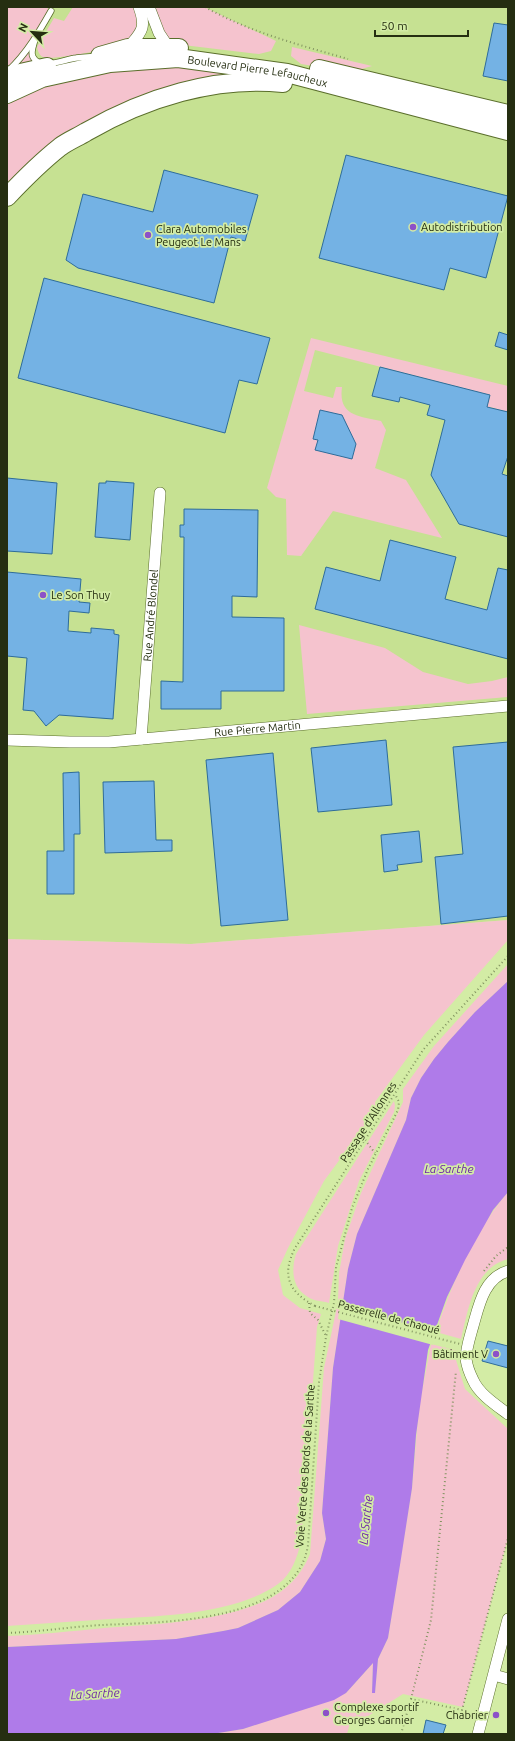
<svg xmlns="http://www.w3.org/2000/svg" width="515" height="1741" viewBox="0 0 515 1741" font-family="Ubuntu,sans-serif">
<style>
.built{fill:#c6e192}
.green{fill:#f5c3ce}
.water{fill:#af7be9}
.pier{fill:#d3eca5}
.building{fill:#74b2e4;stroke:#2e6c9a}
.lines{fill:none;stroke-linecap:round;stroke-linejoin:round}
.service-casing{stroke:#5a6e2b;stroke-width:7}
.minor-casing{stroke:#5a6e2b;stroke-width:12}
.primary-casing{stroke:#5a6e2b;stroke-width:20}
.path{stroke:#829460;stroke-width:2;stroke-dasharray:1 3;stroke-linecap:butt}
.service{stroke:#fff;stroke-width:5.5}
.minor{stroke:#fff;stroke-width:11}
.primary{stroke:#fff;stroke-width:18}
.path-bridge{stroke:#829460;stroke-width:2;stroke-dasharray:1 3;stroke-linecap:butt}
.poi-dot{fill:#8c51c8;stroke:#d3eca5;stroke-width:1.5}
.labels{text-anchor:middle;stroke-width:3.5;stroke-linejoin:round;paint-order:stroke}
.street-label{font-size:11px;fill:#252e11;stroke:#d3eca5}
.poi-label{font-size:11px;fill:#252e11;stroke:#d3eca5;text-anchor:start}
.water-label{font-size:12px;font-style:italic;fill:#6c25a6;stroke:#d3eca5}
</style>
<rect width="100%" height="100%" fill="#d3eca5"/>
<polygon class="built" points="7,7 508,7 508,920 191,944 7,939"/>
<g class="green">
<polygon points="7,7 46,7 51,11 35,39 31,52 38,62 98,56 7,76"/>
<path d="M73,7H134C138,20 139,35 125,43C116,48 52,61 43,57C39,55 38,51 37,47L54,18L64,21Z"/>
<polygon points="149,7 204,7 276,41 271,51 259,54 183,45 169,39"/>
<polygon points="292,47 372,66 351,72 301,64 291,56"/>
<polygon points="178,58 310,86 265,81 216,85 105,121 7,197 7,94"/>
<path d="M311,338L508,386V412L490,407L488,415L485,414L490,395L315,350L304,391L333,398L336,387H342C338,416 359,416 381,421L386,430L375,468L406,480L442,538L333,511L301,556L287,555L286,499L276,497L267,488Z"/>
<polygon points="299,625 385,648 423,672 468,684 492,681 508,677 508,697 307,714"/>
<path d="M508,920V940L424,1035L375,1102L376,1110L324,1181L288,1248L278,1270L283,1295L300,1308L321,1314L317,1327L301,1542C297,1557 292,1574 278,1584C236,1614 161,1616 110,1619C76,1621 41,1624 7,1626V939L191,944Z"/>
<path d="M508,964V981L475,1012L448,1042L434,1059L421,1078L411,1098L406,1120L357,1234L348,1269L333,1368L322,1513L326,1539L320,1561L300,1592L278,1610L238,1628L223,1631L176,1639L7,1647V1636C39,1635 72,1631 104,1628C155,1624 218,1622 265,1601C286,1591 301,1576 310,1554L324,1368L338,1302L339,1273L345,1239L361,1193L403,1102V1089L434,1046Z"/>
<path d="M394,1101L395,1106L394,1112L359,1181L338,1246L329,1303C323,1301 313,1301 308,1297C292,1288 291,1270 296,1254Z"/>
<path d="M508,1192V1259C474,1268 468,1310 461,1339L436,1332C452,1282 474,1232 508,1192Z"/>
<polygon points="431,1344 458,1351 456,1360 465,1389 508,1429 508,1538 463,1707 403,1694 368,1716 351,1719 347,1734 212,1734 243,1729 346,1693 373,1663 372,1693 375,1693 378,1659 388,1638 412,1488 419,1407"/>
</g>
<polygon class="water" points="508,981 508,1192 493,1210 465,1260 447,1297 428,1350 416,1435 412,1488 400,1565 388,1638 378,1659 375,1693 372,1693 373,1663 346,1693 334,1700 243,1729 212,1734 7,1734 7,1647 176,1639 223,1631 238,1628 278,1610 300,1592 320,1561 326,1539 322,1513 333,1368 348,1269 357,1234 406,1120 411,1098 421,1078 434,1059 448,1042 475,1012"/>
<polygon class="pier" points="340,1306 438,1332 433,1345 338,1319"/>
<g class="building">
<polygon points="494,23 508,25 508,81 483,76"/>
<polygon points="346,155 508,196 486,278 450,268 444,290 319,258"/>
<polygon points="164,170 258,195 245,241 231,237 214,303 78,268 66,260 83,194 153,212"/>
<polygon points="44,278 270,338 257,384 239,380 225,433 18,378"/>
<polygon points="499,332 508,335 508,350 495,346"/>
<polygon points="380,367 490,395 487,407 508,412 508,456 502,474 508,476 508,537 459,524 431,475 445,420 427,415 430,405 400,397 399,402 372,396"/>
<polygon points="320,410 342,415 356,444 352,459 315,450 318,440 313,439"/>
<polygon points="7,478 57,483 52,554 7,551"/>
<polygon points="106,481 134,483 130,540 95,537 99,483 106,483"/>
<polygon points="184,509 258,510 257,597 232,596 232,617 284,618 284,691 221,691 221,709 161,709 161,681 183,682 184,537 180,537 180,525 184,525"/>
<polygon points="390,540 456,557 445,599 487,610 498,568 508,570 508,659 315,609 326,567 380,581"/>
<polygon points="7,572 81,579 79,602 90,603 89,613 69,611 68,631 91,633 91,628 114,630 114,634 119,635 113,719 59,715 46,726 34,711 23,710 27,658 7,656"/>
<polygon points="386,740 392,805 318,812 311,748"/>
<polygon points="508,742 508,916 441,924 435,857 463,854 453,747"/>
<polygon points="273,753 288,920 221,926 206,760"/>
<polygon points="79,772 80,834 74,834 74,894 47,894 47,851 64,851 63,773"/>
<polygon points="154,781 156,840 172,840 172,851 105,853 103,782"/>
<polygon points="419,831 422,862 397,865 398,870 384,872 381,835"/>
<polygon points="488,1341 508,1346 508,1368 482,1361"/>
<polygon points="426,1720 446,1725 443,1734 423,1734"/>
</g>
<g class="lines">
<defs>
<g id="service">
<path d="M35,39C34,45 30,52 33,57C40,71 65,59 76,58C84,57 91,57 98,56"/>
<path d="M9,70C27,53 39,32 51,11"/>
</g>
<g id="minor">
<polyline points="149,7 159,33 169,48"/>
<path d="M128,48C141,32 147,29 139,7"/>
<path id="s1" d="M141,739L160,493"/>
<path id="s2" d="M7,740L70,742H109L508,706"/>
<path d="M508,1271C484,1278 479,1305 473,1326C470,1337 466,1348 466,1359C467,1366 470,1374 473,1380C479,1394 496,1405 508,1414"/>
<polyline points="494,1675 508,1679"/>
<polyline points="478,1734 508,1619"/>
</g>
<g id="primary">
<polyline points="100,56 128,48 179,48"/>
<polyline points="319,69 508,114"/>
<polyline points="7,76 47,67"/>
<path id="s3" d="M7,94L42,78L110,63L178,58L287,73L508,131"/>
<path d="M7,197C24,179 41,162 60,147C68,141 78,137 86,132C145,98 215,76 283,83"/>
</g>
</defs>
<use href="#service" class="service-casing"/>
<use href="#minor" class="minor-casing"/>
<use href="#primary" class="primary-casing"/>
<g class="path">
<path d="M205,7C249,32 300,45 348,59"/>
<polyline points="365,1140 375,1153"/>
<polyline points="484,1271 496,1256 508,1247"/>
<polyline points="309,1303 310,1313 318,1320 326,1336"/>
<path d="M315,1306C289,1292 281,1276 295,1248L423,1050L508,956"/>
<path d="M7,1633C38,1632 69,1627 101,1625C161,1622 296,1624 308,1545L319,1382L326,1337L334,1303L336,1268L352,1208L368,1169L398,1110L399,1102L395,1094"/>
<polyline points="411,1699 431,1620 456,1371"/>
<polyline points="352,1734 356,1734"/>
<polyline points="401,1734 411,1699 462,1710 508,1538"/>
</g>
<use href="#service" class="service"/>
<use href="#minor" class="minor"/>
<use href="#primary" class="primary"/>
<polyline class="path-bridge" points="315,1306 460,1344"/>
</g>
<g class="poi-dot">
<circle cx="413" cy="227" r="4"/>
<circle cx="148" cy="235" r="4"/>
<circle cx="43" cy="595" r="4"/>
<circle cx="496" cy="1354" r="4"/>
<circle cx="326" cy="1713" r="4"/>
<circle cx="496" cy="1715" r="4"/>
</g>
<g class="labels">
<g class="street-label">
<text dy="4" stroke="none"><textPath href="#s3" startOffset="257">Boulevard Pierre Lefaucheux</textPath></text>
<text dy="4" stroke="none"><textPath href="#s1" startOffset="124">Rue André Blondel</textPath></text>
<text dy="4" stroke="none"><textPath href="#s2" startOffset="251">Rue Pierre Martin</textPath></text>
<text transform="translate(368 1122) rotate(-57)" y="4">Passage d'Allonnes</text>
<text transform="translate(389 1317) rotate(15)" y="4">Passerelle de Chaoué</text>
<text transform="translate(305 1466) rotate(-86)" y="4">Voie Verte des Bords de la Sarthe</text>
</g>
<g class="poi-label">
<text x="421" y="231">Autodistribution</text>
<text x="156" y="233">Clara Automobiles<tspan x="156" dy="13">Peugeot Le Mans</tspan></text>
<text x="51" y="599">Le Son Thuy</text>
<text x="488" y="1358" text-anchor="end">Bâtiment V</text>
<text x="334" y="1711">Complexe sportif<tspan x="334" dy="13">Georges Garnier</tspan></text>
<text x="488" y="1719" text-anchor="end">Chabrier</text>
</g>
<g class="water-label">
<text x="449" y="1173">La Sarthe</text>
<text transform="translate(366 1520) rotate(-84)" y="4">La Sarthe</text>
<text transform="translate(95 1694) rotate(-3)" y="4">La Sarthe</text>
</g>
</g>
<rect width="515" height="1741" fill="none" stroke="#252e11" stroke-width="16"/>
<g transform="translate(32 32) rotate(296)" stroke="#d3eca5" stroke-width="3" paint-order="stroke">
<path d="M0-3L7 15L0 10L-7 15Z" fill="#252e11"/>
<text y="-6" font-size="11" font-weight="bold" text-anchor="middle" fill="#252e11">N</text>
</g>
<path d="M375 30v6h93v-6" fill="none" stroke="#252e11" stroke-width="2"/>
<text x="381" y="30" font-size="12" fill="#252e11" stroke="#d3eca5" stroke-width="3" paint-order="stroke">50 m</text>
</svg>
